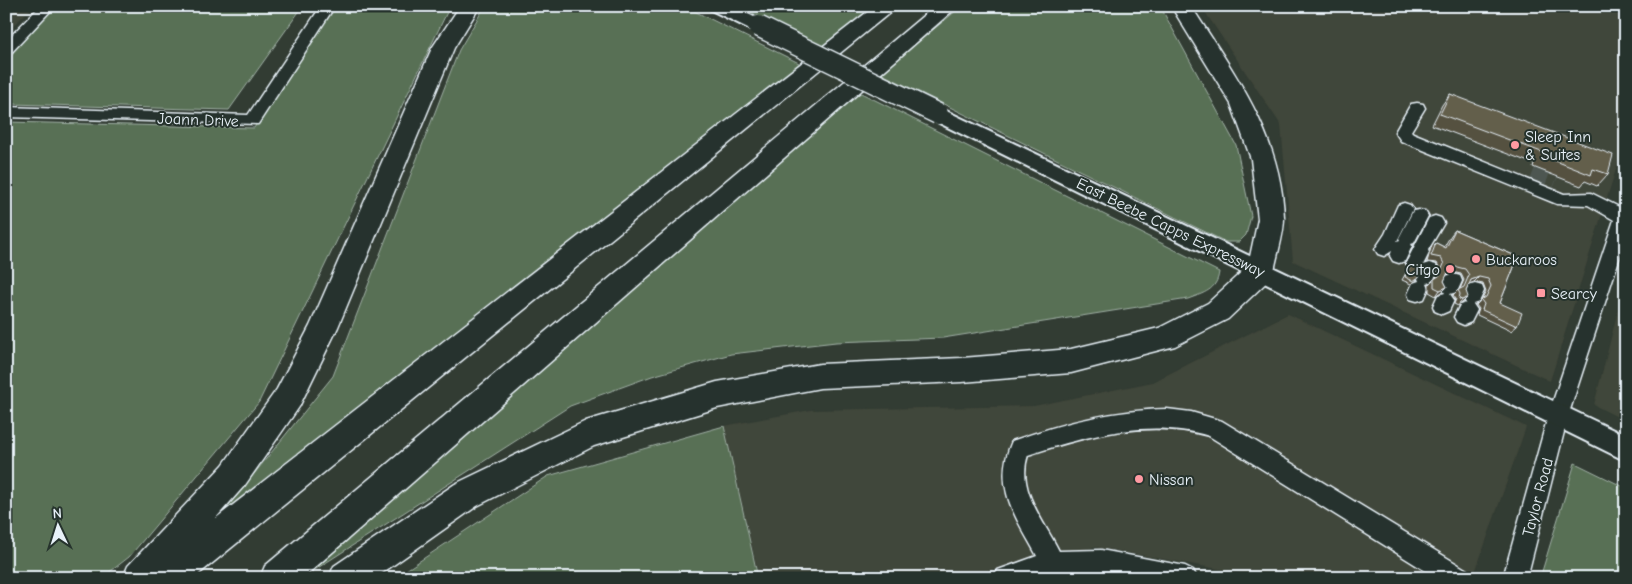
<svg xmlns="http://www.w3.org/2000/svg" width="1632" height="584" viewBox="0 0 1632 584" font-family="'Comic Neue',sans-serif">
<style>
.built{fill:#41463a}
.green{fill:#597055;stroke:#a0b0a6}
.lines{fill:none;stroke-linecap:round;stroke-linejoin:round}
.minor-tunnel{stroke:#4d5751;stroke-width:16;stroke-dasharray:16 8;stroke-linecap:butt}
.minor-casing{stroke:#e8f1f8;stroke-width:3}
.major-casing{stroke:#e8f1f8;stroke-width:4}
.highway-casing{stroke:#e8f1f8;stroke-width:3}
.minor{fill:#26332d;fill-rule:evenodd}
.major{fill:#26332d;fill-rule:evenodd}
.highway{fill:#26332d;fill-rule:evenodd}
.major-bridge-casing{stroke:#e8f1f8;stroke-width:23;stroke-linecap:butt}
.major-bridge{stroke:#26332d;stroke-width:20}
.wall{fill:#555141;stroke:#e8f1f8}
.shaded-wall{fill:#454235;stroke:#e8f1f8}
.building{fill:#635e4c;stroke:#e8f1f8}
.poi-dot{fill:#ff9aa2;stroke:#26332d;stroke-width:2}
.labels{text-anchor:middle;stroke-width:4;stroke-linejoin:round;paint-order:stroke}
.street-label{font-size:16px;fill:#e8f1f8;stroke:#26332d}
.poi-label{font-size:16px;fill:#e8f1f8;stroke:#26332d;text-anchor:start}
</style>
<rect width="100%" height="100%" fill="#323c33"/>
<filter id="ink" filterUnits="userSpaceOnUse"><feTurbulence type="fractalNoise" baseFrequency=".02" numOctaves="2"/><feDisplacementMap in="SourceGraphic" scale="10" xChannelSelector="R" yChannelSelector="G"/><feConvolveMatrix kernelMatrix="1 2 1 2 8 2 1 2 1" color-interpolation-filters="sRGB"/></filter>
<g filter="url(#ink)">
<g class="built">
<polygon points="6,6 33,6 6,33"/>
<polygon points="1201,6 1621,6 1626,15 1626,137 1550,381 1293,261 1281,125"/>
<polygon points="1626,279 1626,421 1594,405"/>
<polygon points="1288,314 1526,427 1473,578 1269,578 1095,547 955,578 759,578 724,426 811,410 1034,406 1153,382"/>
</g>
<g class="green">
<polygon points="53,6 303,6 229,110 10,104 6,98 6,57 33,24"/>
<polygon points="336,6 450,6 259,402 129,557 102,578 6,578 6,122 254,128"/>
<polygon points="485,6 684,6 803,65 204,536 333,376 459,50"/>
<polygon points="737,6 878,6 827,48"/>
<polygon points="962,6 1160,6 1236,145 1251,216 1246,235 1239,242 1226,242 880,73"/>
<path d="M859,92L1219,272C1217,290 1204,293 1188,299L943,338L836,342L731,354L652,376L570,406L302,578Z"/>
<polygon points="724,426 758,578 394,578 548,476"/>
<polygon points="1575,463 1626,488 1626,578 1540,578"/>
</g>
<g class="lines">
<polyline class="minor-tunnel" points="1532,175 1555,184"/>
<defs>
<g id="minor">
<polygon points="40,6 55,6 11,53 6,55 6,41"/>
<polygon points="321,6 335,6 258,124 6,117 6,107 248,115"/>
<polygon points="1417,103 1423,104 1425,108 1411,131 1413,133 1564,194 1591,193 1619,207 1626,204 1626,238 1568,416 1527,578 1503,578 1548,416 1614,220 1588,205 1557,204 1401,141 1395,132 1411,104"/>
<polygon points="1404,203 1410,205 1413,209 1397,241 1400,240 1399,238 1413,211 1419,210 1425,211 1428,216 1414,243 1411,244 1412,246 1405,261 1399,263 1393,261 1390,256 1392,251 1384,256 1378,254 1375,249 1385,234 1398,205"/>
<polygon points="1435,216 1441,218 1444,223 1428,250 1429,253 1423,265 1429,263 1436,265 1438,270 1433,281 1427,283 1429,288 1424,299 1417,301 1410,299 1408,294 1413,283 1419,281 1417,276 1421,268 1415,270 1409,268 1406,263 1429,218"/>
<polygon points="1453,274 1460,276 1462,281 1457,292 1450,294 1454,300 1449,311 1442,314 1435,311 1433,306 1438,295 1445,293 1441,287 1446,276"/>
<polygon points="1475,284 1482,286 1484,291 1479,302 1473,304 1477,310 1471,322 1464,325 1457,322 1454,317 1460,305 1466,303 1463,297 1468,286"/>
<path d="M1167,409L1191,412L1222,421L1467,570L1471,578H1437L1209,436C1148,418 1087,436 1028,455C1016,490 1045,522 1059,551L1101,550L1185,566L1193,570L1197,578H1128L1101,572L1052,574L1042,578H994L998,570L1037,556C1016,517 992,486 1012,441C1062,423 1114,410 1167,409Z"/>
</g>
<g id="major">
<polygon points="708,6 732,6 764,22 767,26 764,30 752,30 711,10"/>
<polygon points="938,107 1626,436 1626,461 931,119 928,114 931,109"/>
</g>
<g id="highway">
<polygon points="460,6 480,6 454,48 338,327 299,407 245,485 215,519 875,6 898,6 194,578 123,578 128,566 223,465 277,389 310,326 432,48"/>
<polygon points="935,6 958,6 303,578 260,578 265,566"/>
<path d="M1171,6H1191C1234,73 1282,136 1284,218C1284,235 1277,254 1274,271L1271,278L1228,319L1175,346L1071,373L962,382L820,388L717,408L594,446L477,506L375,578H329L334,566L455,484L586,421L717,382L820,364L962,358L1071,349L1159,328L1208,303L1248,266L1258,219L1251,159L1231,104Z"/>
</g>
</defs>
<use href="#minor" class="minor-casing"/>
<use href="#major" class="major-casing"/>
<use href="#highway" class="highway-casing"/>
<use href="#minor" class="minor"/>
<use href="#major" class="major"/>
<use href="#highway" class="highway"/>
<defs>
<polyline id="major-bridge" points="758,26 938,114"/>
</defs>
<use href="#major-bridge" class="major-bridge-casing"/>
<use href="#major-bridge" class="major-bridge"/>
</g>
<g class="wall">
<polygon points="1450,94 1608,174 1597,186 1585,181 1581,186 1533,167 1534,164 1432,125 1442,105"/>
<polygon points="1455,230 1518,257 1500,303 1517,326 1511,331 1477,315 1479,309 1476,305 1482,299 1486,292 1483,284 1474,282 1469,284 1466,291 1463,302 1458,306 1454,304 1456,299 1453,295 1458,290 1460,289 1464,280 1461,274 1452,272 1447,274 1444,281 1447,287 1442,292 1436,296 1429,292 1429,284 1434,279 1436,278 1440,269 1437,263 1427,262 1431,248 1436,243 1444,247 1451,235"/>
<polygon points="1410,266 1417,280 1411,284 1402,280"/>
</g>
<g class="shaded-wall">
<polygon points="1457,267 1452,272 1444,275 1449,270"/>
<polygon points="1479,277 1474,282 1466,285 1471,280"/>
<polygon points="1447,287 1442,292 1436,296 1440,290"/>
<polygon points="1468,297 1463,302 1458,306 1462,300"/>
</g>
<g class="building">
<polygon points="1450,94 1613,155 1608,174 1593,169 1591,175 1543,156 1544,153 1440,114"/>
<polygon points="1455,230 1518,257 1500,303 1522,313 1517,326 1482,310 1484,304 1481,300 1486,297 1491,286 1488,279 1479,277 1471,280 1466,291 1468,297 1462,300 1459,299 1460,294 1458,290 1464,287 1469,275 1465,269 1457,267 1449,270 1444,281 1447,287 1440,290 1434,287 1434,279 1439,276 1444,264 1441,258 1431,256 1436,243 1446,248"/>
<polygon points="1410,266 1420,268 1419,277 1413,281 1405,277"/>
</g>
</g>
<g class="poi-dot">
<circle cx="1515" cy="145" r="5"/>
<circle cx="1476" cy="259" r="5"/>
<circle cx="1450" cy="269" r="5"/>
<rect x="1536" y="288" width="10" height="10" rx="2.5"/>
<circle cx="1139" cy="479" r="5"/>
</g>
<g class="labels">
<g class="street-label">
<text transform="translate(198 119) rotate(2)" y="6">Joann Drive</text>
<text transform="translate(1171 227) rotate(26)" y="6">East Beebe Capps Expressway</text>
<text transform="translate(1537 497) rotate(-75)" y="6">Taylor Road</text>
</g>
<g class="poi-label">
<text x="1525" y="142">Sleep Inn<tspan x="1525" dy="18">&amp; Suites</tspan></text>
<text x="1486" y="265">Buckaroos</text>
<text x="1440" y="275" text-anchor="end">Citgo</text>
<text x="1551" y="299">Searcy</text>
<text x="1149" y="485">Nissan</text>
</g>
</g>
<rect width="1632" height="584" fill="none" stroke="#26332d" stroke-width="25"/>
<rect x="12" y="12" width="1607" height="559" fill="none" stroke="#e8f1f8" stroke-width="2" filter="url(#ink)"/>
<g transform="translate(58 526) rotate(356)" stroke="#26332d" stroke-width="4" paint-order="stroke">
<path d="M0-4L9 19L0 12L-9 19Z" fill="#e8f1f8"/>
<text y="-8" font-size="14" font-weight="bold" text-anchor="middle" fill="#e8f1f8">N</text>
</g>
</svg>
